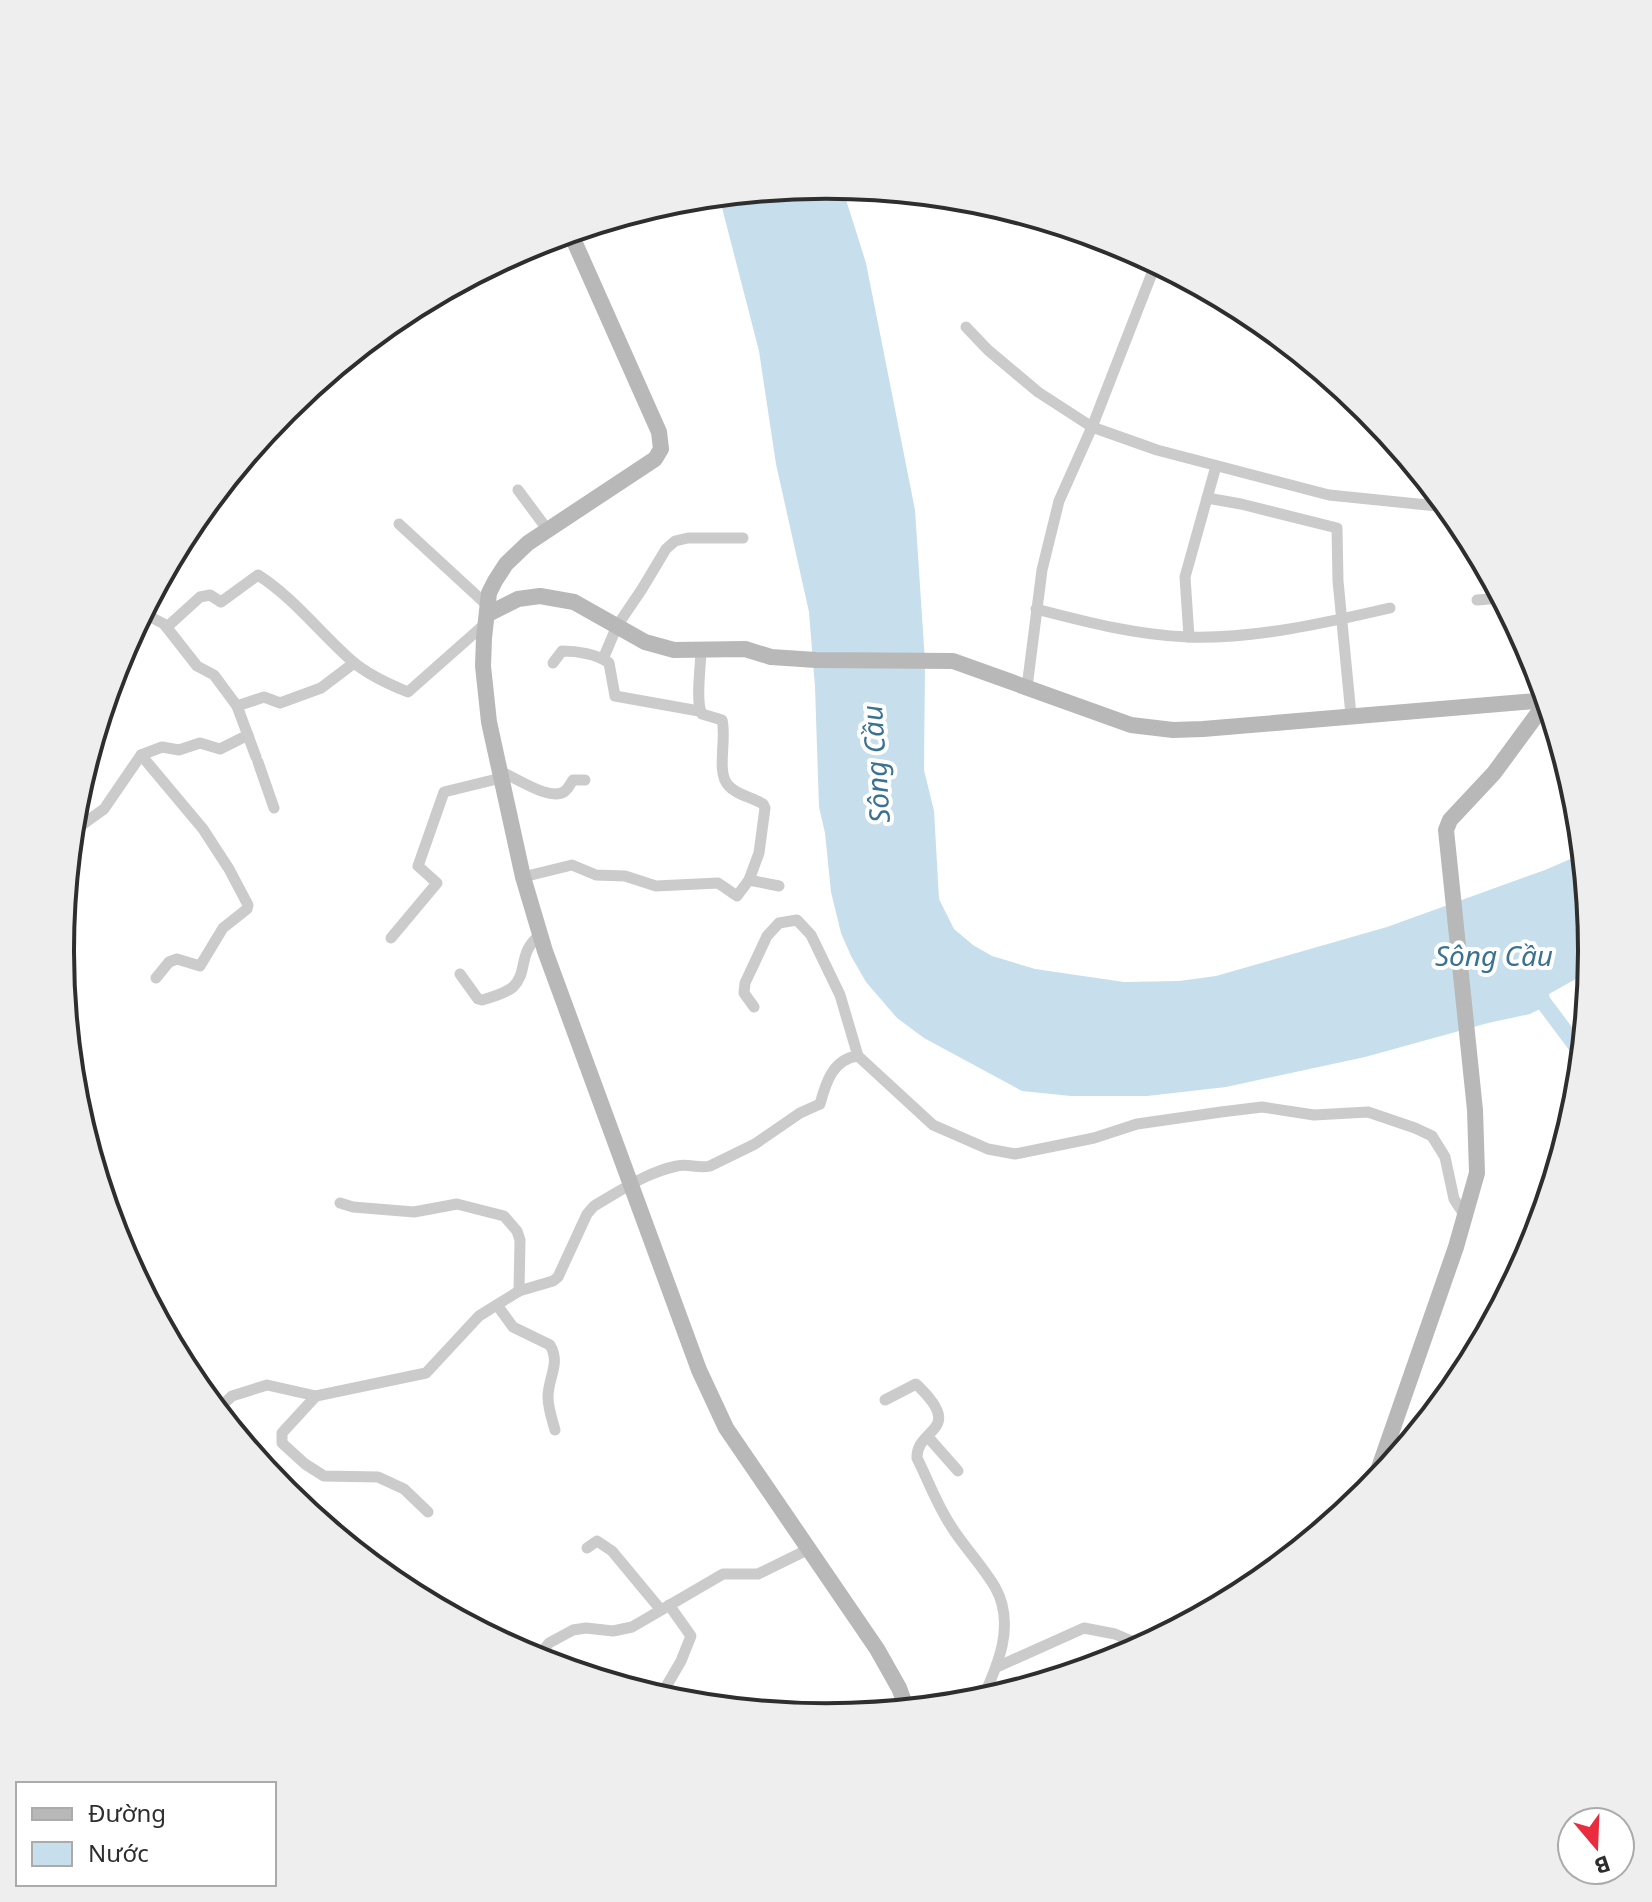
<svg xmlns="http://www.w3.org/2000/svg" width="1652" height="1902" viewBox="0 0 1652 1902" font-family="'Noto Sans',sans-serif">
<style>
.water{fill:#c7deec}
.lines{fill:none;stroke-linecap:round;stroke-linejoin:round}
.river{stroke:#c7deec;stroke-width:16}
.street{stroke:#cbcbcb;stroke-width:11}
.secondary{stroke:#b8b8b8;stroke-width:16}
.labels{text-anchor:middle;stroke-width:8;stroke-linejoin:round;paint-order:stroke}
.water-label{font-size:28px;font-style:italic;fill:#3a7292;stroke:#fff}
.rim{fill:none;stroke:#2e2e2e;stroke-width:4}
</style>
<rect width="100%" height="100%" fill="#fff"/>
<polygon class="water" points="826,185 842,187 866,263 915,510 925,662 924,770 934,811 939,899 954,929 973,945 992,956 1035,969 1124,982 1179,981 1216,976 1387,927 1545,870 1582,854 1592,951 1590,971 1549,994 1550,1004 1530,1014 1488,1023 1365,1057 1226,1087 1147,1096 1071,1096 1022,1091 924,1038 897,1018 866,982 851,956 841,933 831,892 825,833 819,807 815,687 809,612 776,464 759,351 719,196"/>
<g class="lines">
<polyline class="river" points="1535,991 1582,1054"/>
<g class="street">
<polyline points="966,327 988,350 1038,392 1092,427 1157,450 1329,495 1447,507"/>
<polyline points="518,490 547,529"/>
<polyline points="1207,498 1241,504 1337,528 1338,581 1351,715"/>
<polyline points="399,524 488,606"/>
<polyline points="1477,600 1501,598"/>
<path d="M1036,609C1086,622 1136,635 1188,637C1255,639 1325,623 1390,608"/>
<polyline points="143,613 164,624 197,666 214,675 237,706 256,757"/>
<path d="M167,627L200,597L210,595L221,602L258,575C294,598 320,633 352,661C368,675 388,684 408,692L486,623"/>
<polyline points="1189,637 1185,577 1216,466"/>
<path d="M701,650C701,665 695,703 702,714L722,720C727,738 716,772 728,785C736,795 752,797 763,804L765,808L759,853L749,880"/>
<polyline points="1532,655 1537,668"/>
<polyline points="603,659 617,626 642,589 666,549 675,541 688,538 743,538"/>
<path d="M553,663L562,651C577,651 597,654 609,663L615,696L699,711"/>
<polyline points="1027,687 1042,570 1059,501 1092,427 1156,263"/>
<polyline points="237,706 264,697 280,703 321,688 354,663"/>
<polyline points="141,755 203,829 229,869 248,905 247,909 223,928 200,966 177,959 169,962 156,978"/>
<polyline points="258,762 274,808"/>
<path d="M499,771C514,776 551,803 565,791C569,788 570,784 573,780H585"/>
<polyline points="72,832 104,809 141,755 162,747 179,750 200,743 220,749 248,735"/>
<polyline points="523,877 572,865 596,875 625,876 656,886 718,883 737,896 749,880 779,886"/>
<polyline points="391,938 437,883 418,866 444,792 501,778"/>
<path d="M460,974L478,999L482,1000C492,997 505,994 513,987C529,971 517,953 540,935"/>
<polyline points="754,1007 744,993 745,983 767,936 779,923 797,920 811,935 840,995 858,1056 933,1125 988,1149 1015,1154 1094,1138 1137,1124 1221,1112 1262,1107 1314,1115 1368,1112 1415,1128 1432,1136 1445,1157 1454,1199 1465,1216"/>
<polyline points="340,1203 353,1207 414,1212 457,1204 504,1216 517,1231 520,1240 519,1291"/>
<path d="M497,1305L513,1327L550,1345C561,1364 548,1377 548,1397C548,1408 552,1419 555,1430"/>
<polyline points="316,1396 282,1433 282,1443 305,1464 324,1476 378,1477 404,1489 428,1512"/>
<path d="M885,1400L916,1384C967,1432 916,1427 917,1458C928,1480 937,1505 951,1526C964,1547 982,1565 995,1587C1016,1624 998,1665 982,1700"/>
<path d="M217,1410L232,1396L267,1385L316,1396L426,1373L479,1316L519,1291L553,1281L558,1277L587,1214L594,1206C620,1191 647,1172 677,1166C688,1163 698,1169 710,1166L755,1144L800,1113L820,1104C826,1082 833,1059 858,1056"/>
<polyline points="928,1437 958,1471"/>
<polyline points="587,1548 597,1541 612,1551 661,1610"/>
<polyline points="536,1660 549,1643 573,1630 586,1628 613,1631 632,1627 723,1574 758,1574 809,1549"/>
<polyline points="997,1667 1084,1628 1115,1634 1143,1646"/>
<polyline points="660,1697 681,1661 691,1636 669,1605"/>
</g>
<g class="secondary">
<polyline points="570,232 659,432 661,449 655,459 528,543 506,564 495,581 489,593 484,638 483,666 489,722 523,877 545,951 699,1370 726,1428 877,1649 899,1688 907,1709"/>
<polyline points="488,614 518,599 540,596 574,602 645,642 674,650 745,649 771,657 816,660 953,661 1131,725 1173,730 1203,729 1547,700"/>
<polyline points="1373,1485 1456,1247 1477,1173 1475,1110 1446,830 1450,820 1494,773 1547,701"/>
</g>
</g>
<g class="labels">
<g class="water-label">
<text transform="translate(876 764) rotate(-94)" y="10">Sông Cầu</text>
<text x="1494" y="966">Sông Cầu</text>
</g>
</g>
<path d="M0 0H1652V1902H0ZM74 951a752 752 0 1 1 1504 0a752 752 0 1 1-1504 0Z" fill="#eee" fill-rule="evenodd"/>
<path class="rim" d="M74 951a752 752 0 1 1 1504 0a752 752 0 1 1-1504 0Z"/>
<rect x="16" y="1782" width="260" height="104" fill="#ffffff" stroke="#ababab" stroke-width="2"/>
<rect x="32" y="1808" width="40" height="12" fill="#b8b8b8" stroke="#ababab" stroke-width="2"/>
<text x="88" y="1822" font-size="24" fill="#2e2e2e">Đường</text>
<rect x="32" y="1842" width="40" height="24" fill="#c7deec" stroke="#ababab" stroke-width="2"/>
<text x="88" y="1862" font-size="24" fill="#2e2e2e">Nước</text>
<g transform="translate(1596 1846) rotate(161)"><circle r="38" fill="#ffffff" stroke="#ababab" stroke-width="2"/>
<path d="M0-6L14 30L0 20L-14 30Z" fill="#e92c3e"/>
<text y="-12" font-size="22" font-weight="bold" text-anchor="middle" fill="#2e2e2e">B</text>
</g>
</svg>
